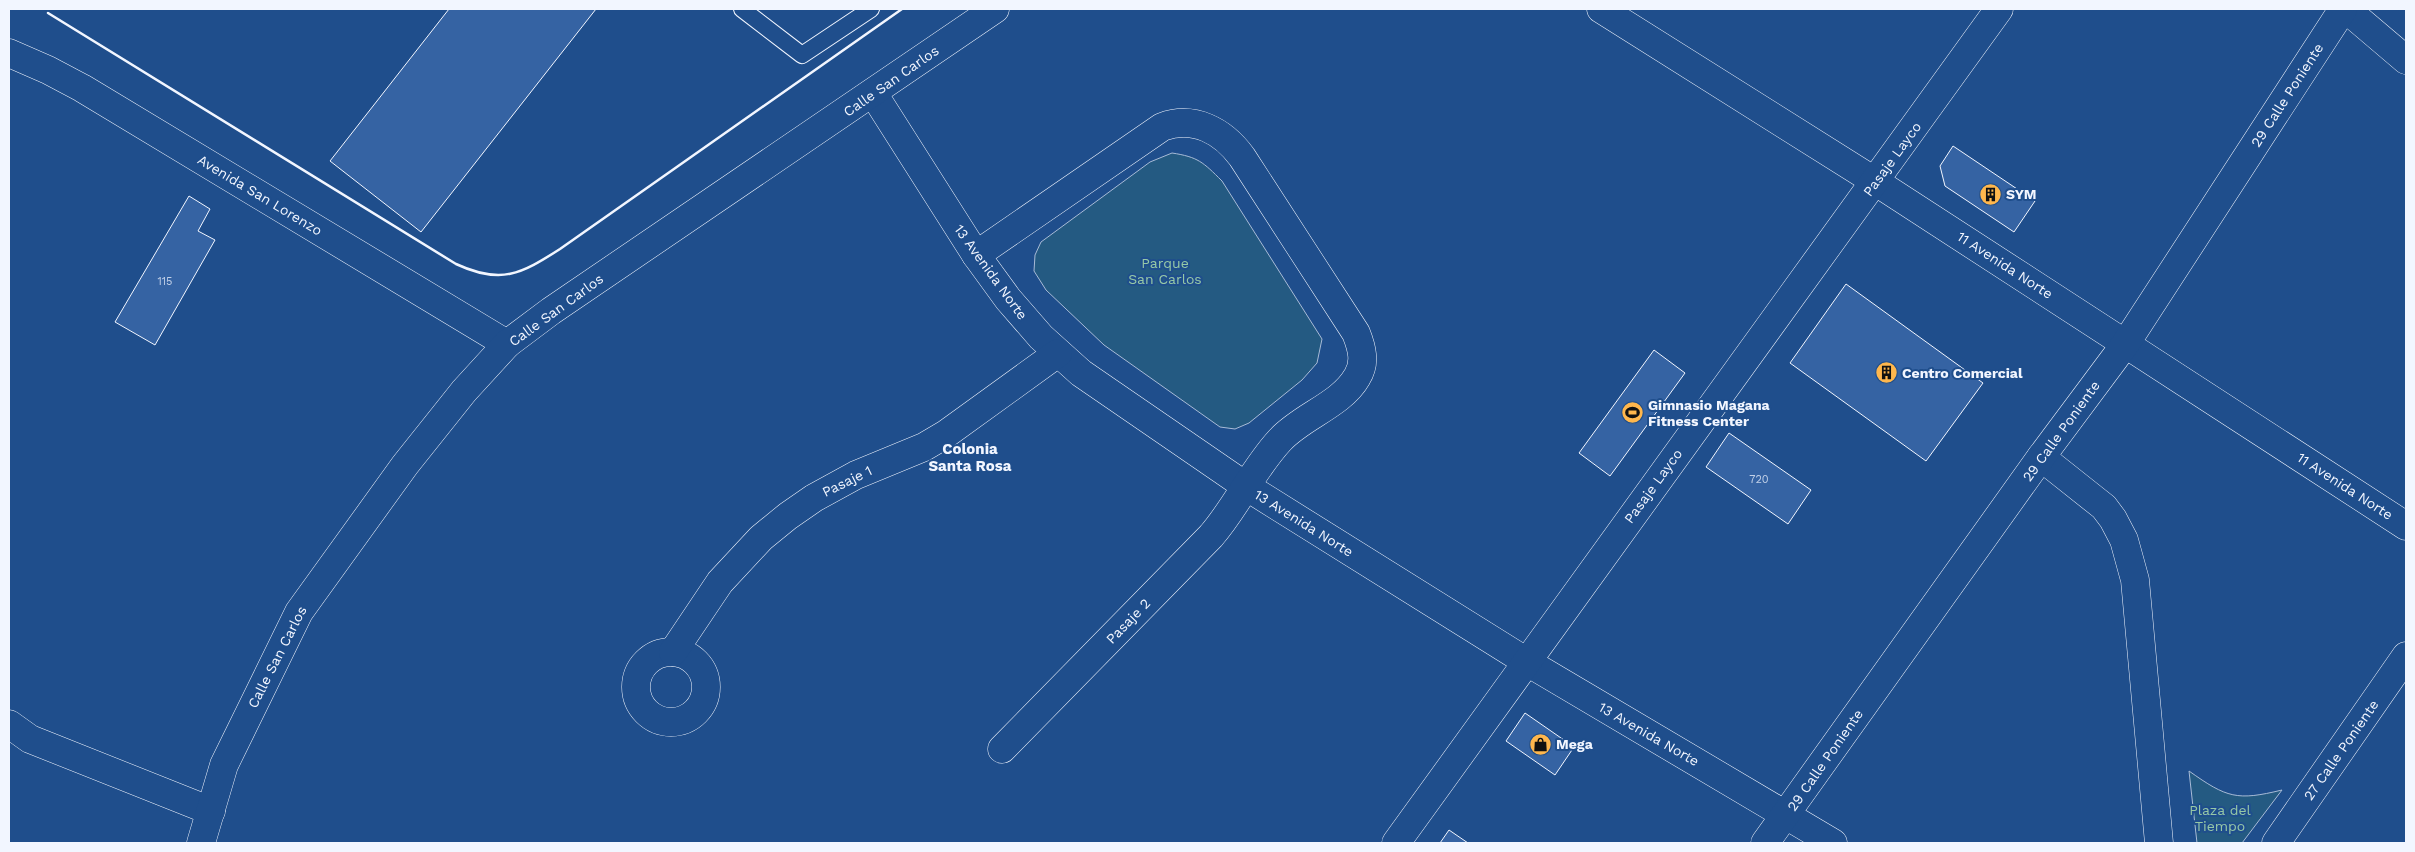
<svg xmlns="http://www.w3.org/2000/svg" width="2415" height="852" viewBox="0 0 2415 852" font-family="'Work Sans',sans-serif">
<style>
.green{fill:#245a82;stroke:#a8bbd7}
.building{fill:#3563a3;stroke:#f2f6ff}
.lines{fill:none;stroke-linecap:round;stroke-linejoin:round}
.lane-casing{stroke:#f2f6ff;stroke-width:18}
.street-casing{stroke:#f2f6ff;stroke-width:29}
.secondary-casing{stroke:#f2f6ff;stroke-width:29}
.lane{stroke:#1f4e8c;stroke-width:16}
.street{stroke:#1f4e8c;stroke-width:28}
.secondary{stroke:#1f4e8c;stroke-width:28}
.wall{stroke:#f2f6ff;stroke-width:2.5}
.labels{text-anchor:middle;stroke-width:4;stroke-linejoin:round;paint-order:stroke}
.number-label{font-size:11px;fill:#c3d1e8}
.street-label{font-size:14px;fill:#f2f6ff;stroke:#1f4e8c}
.poi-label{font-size:14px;font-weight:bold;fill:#f2f6ff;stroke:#1f4e8c;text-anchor:start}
.park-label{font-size:14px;fill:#97c8a6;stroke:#1f4e8c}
.neighbourhood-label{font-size:15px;font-weight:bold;fill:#f2f6ff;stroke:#1f4e8c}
</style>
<rect width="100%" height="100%" fill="#1f4e8c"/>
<g class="green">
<path d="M1172,153C1198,157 1203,162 1222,181L1322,339L1317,363L1302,380L1249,423L1235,429L1220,427L1104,345L1046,290L1034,271L1035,255L1041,242L1150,162Z"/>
<path d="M2189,771C2227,798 2237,801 2282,790L2242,843H2197Z"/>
</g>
<g class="building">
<polygon points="449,9 596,9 421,232 330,161"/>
<polygon points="1953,146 2035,201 2014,232 1945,186 1940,166"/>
<polygon points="189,196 210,209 198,231 215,240 155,345 115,322"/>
<polygon points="1846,284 1983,383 1926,461 1790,363"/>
<polygon points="1654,350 1685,373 1610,476 1579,453"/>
<polygon points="1729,433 1811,490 1788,524 1706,467"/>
<polygon points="1525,713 1574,747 1555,775 1506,741"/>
<polygon points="1449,830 1468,843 1440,843"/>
</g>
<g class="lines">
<defs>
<polyline id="lane" points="742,9 802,55 871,9"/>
<g id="street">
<polyline points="1601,9 1876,182 2406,526"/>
<polyline points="2346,9 2406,60"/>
<polyline points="9,53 48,70 82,88 507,344"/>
<polyline points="873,93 976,255 1008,299 1041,337 1081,373 1247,487 1527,662 1833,843"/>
<path d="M976,255L1162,127C1194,115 1223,131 1242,157L1356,333C1362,348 1366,363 1357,377C1341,405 1302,416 1280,440C1253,469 1237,506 1211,536L1002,749"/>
<polyline points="2041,457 2104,507 2113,519 2124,540 2135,580 2159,843"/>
<circle cx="671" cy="687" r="35"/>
<polyline points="673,652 720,582 761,538 788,516 814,498 856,475 924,447 946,434 1058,353"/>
<polyline points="9,724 30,739 211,811"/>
<polyline points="1396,843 1999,9"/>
<polyline points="2276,843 2406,656"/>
</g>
<g id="secondary">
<polyline points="201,843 224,765 299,612 405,465 464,391 507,344 551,311 995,9"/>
<polyline points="1765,843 2041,457 2126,343 2343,9"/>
</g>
</defs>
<use href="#lane" class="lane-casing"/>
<use href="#street" class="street-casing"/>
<use href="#secondary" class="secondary-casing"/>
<use href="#lane" class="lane"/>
<use href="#street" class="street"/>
<use href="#secondary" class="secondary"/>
<path class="wall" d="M48,13L456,264C501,285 521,274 560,249L902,9"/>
</g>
<defs>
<symbol id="building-disc" viewBox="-11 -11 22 22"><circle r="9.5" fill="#ffb74d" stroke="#1f4e8c"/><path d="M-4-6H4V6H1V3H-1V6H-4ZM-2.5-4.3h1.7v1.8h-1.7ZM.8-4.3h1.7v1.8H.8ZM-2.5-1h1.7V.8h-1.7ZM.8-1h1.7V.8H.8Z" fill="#111"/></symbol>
<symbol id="stadium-disc" viewBox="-11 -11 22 22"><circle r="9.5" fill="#ffb74d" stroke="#1f4e8c"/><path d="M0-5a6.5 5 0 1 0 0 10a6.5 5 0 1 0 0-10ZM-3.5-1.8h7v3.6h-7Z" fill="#111"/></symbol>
<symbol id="shop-disc" viewBox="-11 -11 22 22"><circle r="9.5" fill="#ffb74d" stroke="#1f4e8c"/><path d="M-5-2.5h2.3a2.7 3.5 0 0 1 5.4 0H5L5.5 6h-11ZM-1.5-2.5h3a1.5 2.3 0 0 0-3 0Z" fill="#111"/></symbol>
</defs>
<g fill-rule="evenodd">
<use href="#building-disc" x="1978" y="182" width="25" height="25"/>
<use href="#building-disc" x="1874" y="360" width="25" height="25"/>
<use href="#stadium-disc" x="1620" y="400" width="25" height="25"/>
<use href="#shop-disc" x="1528" y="732" width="25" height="25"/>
</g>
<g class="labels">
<g class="number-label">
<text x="165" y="285">115</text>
<text x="1759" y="483">720</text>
</g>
<g class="street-label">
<text transform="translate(891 81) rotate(-35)" y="5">Calle San Carlos</text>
<text transform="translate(2287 95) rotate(-57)" y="5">29 Calle Poniente</text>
<text transform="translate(1892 159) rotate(-54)" y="5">Pasaje Layco</text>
<text transform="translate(260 195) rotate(31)" y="5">Avenida San Lorenzo</text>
<text transform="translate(2005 265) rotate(33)" y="5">11 Avenida Norte</text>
<text transform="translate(991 272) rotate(54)" y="5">13 Avenida Norte</text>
<text transform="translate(556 310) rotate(-36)" y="5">Calle San Carlos</text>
<text transform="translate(2061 431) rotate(-54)" y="5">29 Calle Poniente</text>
<text transform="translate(847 481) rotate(-26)" y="5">Pasaje 1</text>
<text transform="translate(1653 486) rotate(-54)" y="5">Pasaje Layco</text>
<text transform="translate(2345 486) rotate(33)" y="5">11 Avenida Norte</text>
<text transform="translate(1304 523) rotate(32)" y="5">13 Avenida Norte</text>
<text transform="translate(1128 621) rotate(-46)" y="5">Pasaje 2</text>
<text transform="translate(277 657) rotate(-63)" y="5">Calle San Carlos</text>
<text transform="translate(1649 734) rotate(30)" y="5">13 Avenida Norte</text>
<text transform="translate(2341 750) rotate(-55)" y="5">27 Calle Poniente</text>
<text transform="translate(1825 760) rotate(-55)" y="5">29 Calle Poniente</text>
</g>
<g class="poi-label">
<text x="2006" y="199">SYM</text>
<text x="1902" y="378">Centro Comercial</text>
<text x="1648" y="410">Gimnasio Magana<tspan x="1648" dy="16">Fitness Center</tspan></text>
<text x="1556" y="749">Mega</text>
</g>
<g class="park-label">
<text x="1165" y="268">Parque<tspan x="1165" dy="16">San Carlos</tspan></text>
<text x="2220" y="815">Plaza del<tspan x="2220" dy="16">Tiempo</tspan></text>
</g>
<g class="neighbourhood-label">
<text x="970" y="454">Colonia<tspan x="970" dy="17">Santa Rosa</tspan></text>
</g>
</g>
<rect width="2415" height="852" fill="none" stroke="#f2f6ff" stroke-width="20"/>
</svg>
